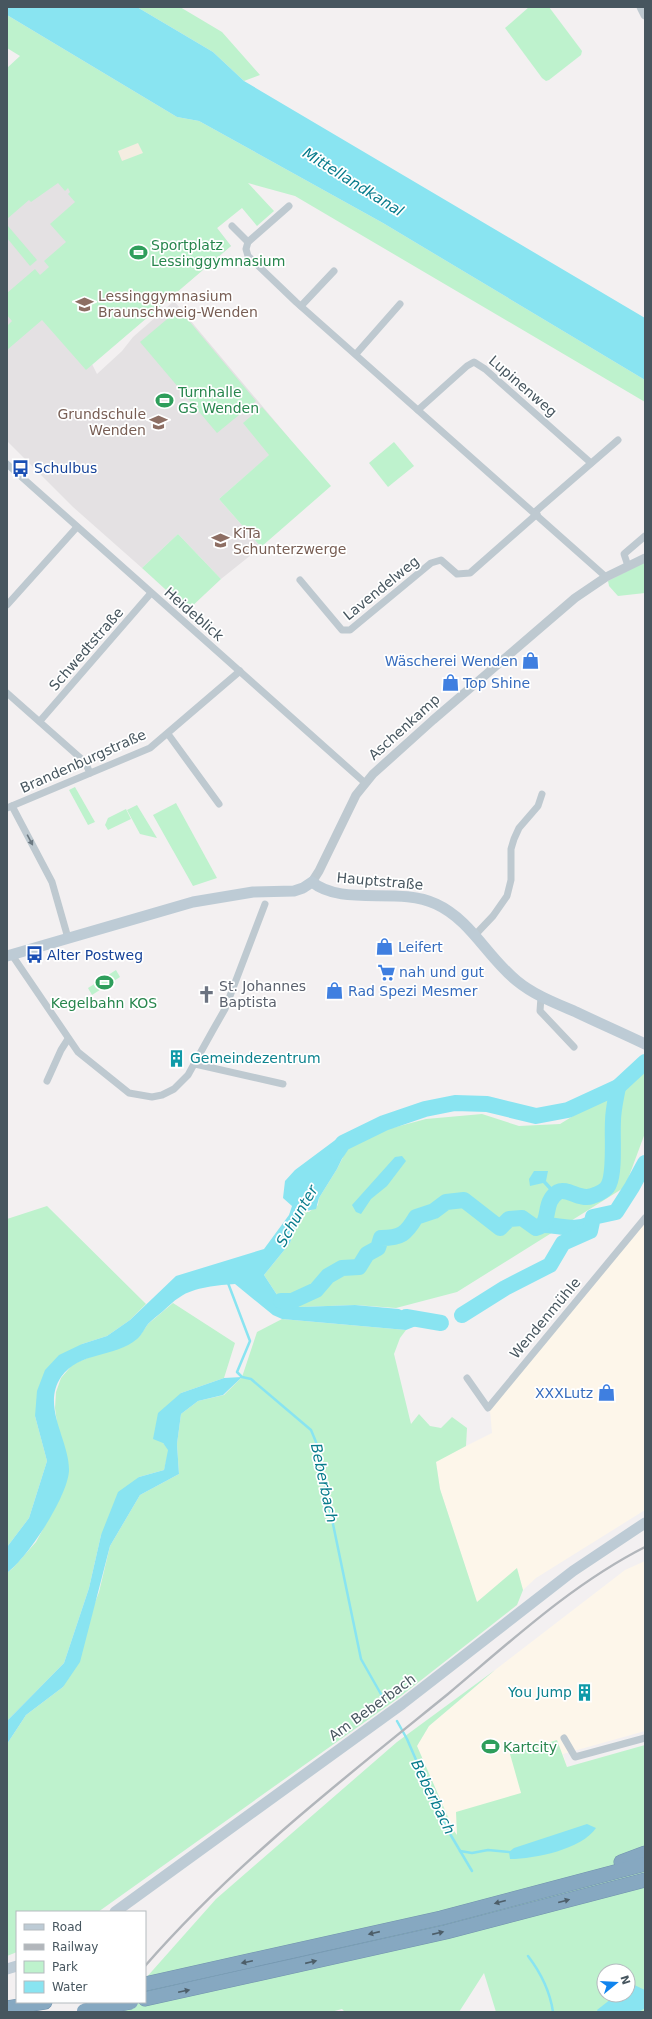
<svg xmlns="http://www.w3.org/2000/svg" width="652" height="2019" viewBox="0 0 652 2019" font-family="'DejaVu Sans',sans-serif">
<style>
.commercial{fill:#fdf6ea}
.education{fill:#e4e1e3}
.green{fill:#bef2cd;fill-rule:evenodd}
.sand{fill:#f4ede1}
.water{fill:#89e4f1}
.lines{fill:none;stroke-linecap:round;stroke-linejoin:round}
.stream{stroke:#89e4f1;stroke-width:2.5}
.river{stroke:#89e4f1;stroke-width:16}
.motorway-casing{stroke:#7193ad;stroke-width:15}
.minor{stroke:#bec9d0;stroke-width:7}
.tertiary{stroke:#bec9d0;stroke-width:9}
.secondary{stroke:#bdcbd5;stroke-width:11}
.motorway{stroke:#86a8c1;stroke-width:14}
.rail{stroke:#b2b6bb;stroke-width:2.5}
.motorway-bridge-casing{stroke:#7193ad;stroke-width:15;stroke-linecap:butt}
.motorway-bridge{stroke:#86a8c1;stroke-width:14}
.oneway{fill:#6b7881}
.oneway2{fill:#4d5e69}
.labels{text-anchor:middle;stroke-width:3.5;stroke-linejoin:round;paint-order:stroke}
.leisure-label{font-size:14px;fill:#27864d;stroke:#fff;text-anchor:start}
.education-label{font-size:14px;fill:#785e54;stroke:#fff;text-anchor:start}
.street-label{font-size:14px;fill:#47565f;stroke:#fff}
.transit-label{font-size:14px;fill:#164399;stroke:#fff;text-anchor:start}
.shop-label{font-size:14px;fill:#366cbe;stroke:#fff;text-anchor:start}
.worship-label{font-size:14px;fill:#5b616d;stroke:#fff;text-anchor:start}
.culture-label{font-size:14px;fill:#0d838f;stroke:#fff;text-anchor:start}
.water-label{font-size:15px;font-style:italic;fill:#087c8c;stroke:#fff}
</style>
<rect width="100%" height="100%" fill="#f3f0f1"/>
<g class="commercial">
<polygon points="645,1222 645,1510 536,1578 523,1590 517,1569 477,1603 440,1489 436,1461 492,1433 490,1410"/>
<polygon points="645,1561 645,1731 563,1754 567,1767 469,1846 454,1831 417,1746 429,1726 495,1670 625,1570"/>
</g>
<polygon class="education" points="7,168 236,212 217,228 231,246 92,364 97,374 122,351 133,337 174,301 289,438 219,499 261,547 221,579 178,534 142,568 73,507 7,441"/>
<g class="green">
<polygon points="137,7 180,7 222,32 260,75 244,81 213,52"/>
<polygon points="529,7 549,7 582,51 581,55 549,80 546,81 542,78 505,28"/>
<polygon points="7,15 177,117 199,121 383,223 645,380 645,402 295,196 248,183 274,211 257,226 242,208 217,228 231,246 86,370 42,320 7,350 7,326 12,321 7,315 7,293 35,269 40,275 49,267 44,261 66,242 50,224 75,202 68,194 70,192 68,188 65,191 58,183 31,202 29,200 7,219 7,68 20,56 7,48"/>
<polygon points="8,226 37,260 30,266 7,238"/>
<polygon points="179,309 256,401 217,433 140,342"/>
<polygon points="262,407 331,486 261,547 219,499 269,455 243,423"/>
<polygon points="394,442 414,466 388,487 369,463"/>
<polygon points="178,534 221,579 188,610 142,568"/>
<polygon points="645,562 645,593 618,596 609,586 608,581"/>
<polygon points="75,787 95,822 88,825 69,790"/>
<polygon points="176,803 217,878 193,886 153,815"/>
<polygon points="137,805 157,838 140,834 127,810"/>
<polygon points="126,809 131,819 108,830 105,825 108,818"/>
<polygon points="116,970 120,977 92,995 88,988"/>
<polygon points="645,1072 645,1133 625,1187 457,1292 396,1308 355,1305 300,1307 281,1301 264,1275 290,1243 302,1212 309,1212 318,1205 319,1198 337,1169 352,1139 342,1135 392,1128 426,1119 482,1114 519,1126 560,1124"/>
<polygon points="47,1206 146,1304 130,1320 107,1336 82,1344 35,1416 47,1461 29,1518 7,1547 7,1219"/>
<polygon points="173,1303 235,1343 224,1378 181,1393 163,1443 169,1450 164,1470 139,1477 101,1535 89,1588 64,1663 7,1721 7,1573 13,1568 36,1542 62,1494 65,1453 58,1430 55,1408 56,1392 61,1378 73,1364 139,1337 148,1324"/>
<polygon points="282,1319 406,1330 400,1338 394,1354 411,1424 419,1414 430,1426 441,1428 452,1417 467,1428 466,1446 436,1462 440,1489 477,1602 517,1568 523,1590 517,1605 397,1699 98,1912 17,1912 17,1952 7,1956 7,1744 26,1715 63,1687 99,1592 110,1546 140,1495 179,1474 177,1444 181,1414 198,1401 224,1395 242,1377 257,1332"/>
<path d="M495,1670L429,1726L417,1746L454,1831L457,1835L456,1812L521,1793L510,1754L557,1740L567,1767L645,1745V2012H496L484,1973L459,2012H345L342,2009L331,2012H113L123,2002H145V1979L216,1899L397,1742ZM604,1971H628V1995H604Z"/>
</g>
<polygon class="sand" points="138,143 143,153 122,161 118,151"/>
<g class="water">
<polygon points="7,7 137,7 213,52 244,81 645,318 645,380 383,223 199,121 177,117 7,15"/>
<path d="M342,1135L352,1138L337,1169L319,1198L316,1209L301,1212L290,1243L264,1275L281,1301L300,1307L355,1305L399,1309L426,1322L406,1330L282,1319L273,1315L235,1284C219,1285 194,1287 180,1297C173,1301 168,1307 162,1312C157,1316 152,1320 148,1324C144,1329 142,1335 137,1339C115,1358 79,1351 61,1377C41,1407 70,1441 69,1471C67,1498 28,1557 7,1573V1547L29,1518L47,1461L35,1416L37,1391L45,1370L59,1355L82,1344L107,1336L130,1320L176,1276L264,1249L289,1215L292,1206L283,1198L285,1181L295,1170Z"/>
<polygon points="402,1156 406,1161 387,1186 371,1199 361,1214 356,1212 352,1205 395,1157"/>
<polygon points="534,1171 548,1171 546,1181 557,1193 554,1195 543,1183 530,1186 529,1179"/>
<polygon points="242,1377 223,1395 198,1401 181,1414 177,1444 179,1474 140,1495 110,1546 80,1662 63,1687 26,1715 7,1744 7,1721 64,1663 89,1588 101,1535 118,1492 139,1477 164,1470 168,1450 163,1443 153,1439 158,1413 181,1393 224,1378"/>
<path d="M587,1824L596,1828C582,1849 535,1859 510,1859L509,1852L514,1848Z"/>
<polygon points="628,1983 630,1983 645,1990 645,2008 639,2012 598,2012 597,2010 611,1999 609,1995 628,1995"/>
</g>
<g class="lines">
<g class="stream">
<polyline points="228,1283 250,1341 237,1372 242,1377 251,1379 311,1430 316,1442 361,1659 386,1703"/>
<polyline points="397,1721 407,1739 443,1822 472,1871"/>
<polyline points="460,1851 472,1853 488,1850 509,1852"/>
<path d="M528,1956C541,1973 550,1991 553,2012"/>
</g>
<g class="river">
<polyline points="337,1152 343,1143 384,1123 425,1109 455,1103 487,1104 536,1116 568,1110 618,1087 645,1062"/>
<path d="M543,1225C559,1225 576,1232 590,1224"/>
<path d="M281,1301H292L316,1290L328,1276L342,1268L359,1267L367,1254L378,1248L381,1238C401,1238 406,1234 416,1217L434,1211L446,1202L464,1200L500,1228L509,1219L522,1218L536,1228C553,1224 541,1203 558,1192C567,1187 580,1201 592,1196C598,1194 607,1190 609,1184C615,1171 612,1137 613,1121C613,1110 616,1098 618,1087"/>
<polyline points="462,1315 505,1288 550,1265 563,1243 590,1231 593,1217 616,1212 632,1187 645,1163"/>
<polyline points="406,1317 441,1323"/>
</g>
<defs>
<g id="motorway">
<polyline points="621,1862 645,1853"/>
<polyline points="145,1984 441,1918 645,1864"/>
<polyline points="145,1999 446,1932 645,1880"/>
<polyline points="7,2008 45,2002"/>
</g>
</defs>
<use href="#motorway" class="motorway-casing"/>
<g class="minor">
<polyline points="289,206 248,242 246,249 248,256 296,302 606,577"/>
<polyline points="232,226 248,242"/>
<polyline points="301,306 334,271"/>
<polyline points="356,354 400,304"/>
<polyline points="418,410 467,366 474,362 485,369 591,463"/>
<polyline points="7,464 364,782"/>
<polyline points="535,512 618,440"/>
<polyline points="628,566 624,554 645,536"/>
<polyline points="300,580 342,630 350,630 431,563 441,560 457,574 470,573 537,514"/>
<polyline points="7,605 77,527"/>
<polyline points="7,693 85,762 90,773"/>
<polyline points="40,721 151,593"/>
<polyline points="168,734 219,804"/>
<polyline points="12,806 52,882 68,938"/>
<polyline points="7,808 150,748 240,671"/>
<polyline points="475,935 493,916 507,896 511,880 511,849 514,839 519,828 538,806 542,794"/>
<polyline points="12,955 78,1052 129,1093 152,1097 162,1095 174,1089 188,1075 213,1030 225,1009 265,904"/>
<polyline points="541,997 540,1011 574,1047"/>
<polyline points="195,1064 283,1084"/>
<polyline points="47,1081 61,1050 68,1039"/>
<polyline points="467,1378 488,1408 645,1218"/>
<polyline points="564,1738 575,1757 645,1738"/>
</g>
<g class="tertiary">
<polyline points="641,7 645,15"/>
<polyline points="312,882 319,871 356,795 373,774 433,720 575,598 606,577 645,558"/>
</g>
<g class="secondary">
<path d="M7,956L193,902L253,892L294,891L303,888L312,882C343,907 398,886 436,904C471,920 487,957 517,981C534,995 555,1003 576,1012C599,1023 622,1033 645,1044"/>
<polyline points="115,1912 402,1704 573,1571 645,1523"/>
<polyline points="7,1969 17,1966"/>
</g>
<use href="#motorway" class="motorway"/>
<g class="rail">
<path d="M145,1966C235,1863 342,1780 448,1694C510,1642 572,1584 645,1547"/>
<polyline points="105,2012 113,2002"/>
</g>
<defs>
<polyline id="motorway-bridge" points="84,2011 131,2002"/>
</defs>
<use href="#motorway-bridge" class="motorway-bridge-casing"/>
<use href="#motorway-bridge" class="motorway-bridge"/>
</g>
<defs><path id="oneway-solid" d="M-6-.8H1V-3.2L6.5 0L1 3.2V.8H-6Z"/></defs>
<use class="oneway" href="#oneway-solid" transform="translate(30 840) rotate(62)"/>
<g class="oneway2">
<use href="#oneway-solid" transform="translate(564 1901) rotate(-15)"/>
<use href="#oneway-solid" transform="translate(500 1902) rotate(165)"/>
<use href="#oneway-solid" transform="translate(374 1933) rotate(167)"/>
<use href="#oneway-solid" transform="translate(438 1933) rotate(-13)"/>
<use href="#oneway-solid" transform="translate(247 1962) rotate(168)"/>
<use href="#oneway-solid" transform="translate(311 1962) rotate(-13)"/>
<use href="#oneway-solid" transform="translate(184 1991) rotate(-12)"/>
</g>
<defs>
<symbol id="stadium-bare" viewBox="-9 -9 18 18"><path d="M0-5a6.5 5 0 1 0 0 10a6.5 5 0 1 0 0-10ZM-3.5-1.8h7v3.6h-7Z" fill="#2e9e5b" stroke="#fff" stroke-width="2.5" paint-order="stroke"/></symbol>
<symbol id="school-bare" viewBox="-9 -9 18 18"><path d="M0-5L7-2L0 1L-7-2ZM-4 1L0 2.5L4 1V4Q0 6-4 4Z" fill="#8d6e63" stroke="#fff" stroke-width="2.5" paint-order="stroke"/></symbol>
<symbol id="bus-bare" viewBox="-9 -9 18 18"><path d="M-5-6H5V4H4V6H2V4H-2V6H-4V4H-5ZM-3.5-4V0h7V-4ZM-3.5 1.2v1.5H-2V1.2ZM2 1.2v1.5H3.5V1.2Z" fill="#1a4fb4" stroke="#fff" stroke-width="2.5" paint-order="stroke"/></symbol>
<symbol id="shop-bare" viewBox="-9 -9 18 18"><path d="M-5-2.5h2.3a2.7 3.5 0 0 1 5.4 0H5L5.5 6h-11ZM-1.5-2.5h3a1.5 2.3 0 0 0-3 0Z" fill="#3f7fe0" stroke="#fff" stroke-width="2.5" paint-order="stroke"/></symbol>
<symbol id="supermarket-bare" viewBox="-9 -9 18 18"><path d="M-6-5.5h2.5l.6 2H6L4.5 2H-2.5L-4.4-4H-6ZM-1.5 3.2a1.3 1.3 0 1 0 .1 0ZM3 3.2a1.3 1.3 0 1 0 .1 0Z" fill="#3f7fe0" stroke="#fff" stroke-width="2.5" paint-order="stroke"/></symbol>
<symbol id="church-bare" viewBox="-9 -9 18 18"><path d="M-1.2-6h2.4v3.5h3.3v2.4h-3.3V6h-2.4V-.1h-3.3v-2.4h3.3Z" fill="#6b7280" stroke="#fff" stroke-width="2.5" paint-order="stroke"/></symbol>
<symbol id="building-bare" viewBox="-9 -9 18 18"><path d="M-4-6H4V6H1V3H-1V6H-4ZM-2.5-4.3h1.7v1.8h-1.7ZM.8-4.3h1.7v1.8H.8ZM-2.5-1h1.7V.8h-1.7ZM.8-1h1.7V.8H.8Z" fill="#0f9aa8" stroke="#fff" stroke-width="2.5" paint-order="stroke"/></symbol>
</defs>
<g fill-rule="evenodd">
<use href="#stadium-bare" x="126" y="240" width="25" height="25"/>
<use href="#school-bare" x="72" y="292" width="25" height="25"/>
<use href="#stadium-bare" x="152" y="388" width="25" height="25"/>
<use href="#school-bare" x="146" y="410" width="25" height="25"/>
<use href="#bus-bare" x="8" y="456" width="25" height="25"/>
<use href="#school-bare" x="208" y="528" width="25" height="25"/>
<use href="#shop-bare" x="518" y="648" width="25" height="25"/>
<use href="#shop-bare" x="438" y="670" width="25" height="25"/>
<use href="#shop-bare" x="372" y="934" width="25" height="25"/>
<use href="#bus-bare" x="22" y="942" width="25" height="25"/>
<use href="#supermarket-bare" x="374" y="960" width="25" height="25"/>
<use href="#stadium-bare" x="92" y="970" width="25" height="25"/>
<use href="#shop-bare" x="322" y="978" width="25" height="25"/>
<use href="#church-bare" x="194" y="982" width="25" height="25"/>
<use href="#building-bare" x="164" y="1046" width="25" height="25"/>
<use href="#shop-bare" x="594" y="1380" width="25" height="25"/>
<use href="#building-bare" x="572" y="1680" width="25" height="25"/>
<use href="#stadium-bare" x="478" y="1734" width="25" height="25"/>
</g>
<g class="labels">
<g class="leisure-label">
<text x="151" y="250">Sportplatz<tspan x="151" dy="16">Lessinggymnasium</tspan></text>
<text x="178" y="397">Turnhalle<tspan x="178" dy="16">GS Wenden</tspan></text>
<text x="104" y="1008" text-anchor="middle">Kegelbahn KOS</text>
<text x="503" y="1752">Kartcity</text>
</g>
<g class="education-label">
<text x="98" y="301">Lessinggymnasium<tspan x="98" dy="16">Braunschweig-Wenden</tspan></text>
<text x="146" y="419" text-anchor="end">Grundschule<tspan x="146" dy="16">Wenden</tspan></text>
<text x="233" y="538">KiTa<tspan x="233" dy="16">Schunterzwerge</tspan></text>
</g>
<g class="street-label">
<text transform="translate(523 386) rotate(41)" y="5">Lupinenweg</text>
<text transform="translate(381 588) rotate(-39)" y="5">Lavendelweg</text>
<text transform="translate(194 614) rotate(41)" y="5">Heideblick</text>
<text transform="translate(86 649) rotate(-49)" y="5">Schwedtstraße</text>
<text transform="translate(404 727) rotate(-42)" y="5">Aschenkamp</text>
<text transform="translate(83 761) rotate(-24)" y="5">Brandenburgstraße</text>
<text transform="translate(380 881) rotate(5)" y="5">Hauptstraße</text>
<text transform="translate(545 1318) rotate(-50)" y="5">Wendenmühle</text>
<text transform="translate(372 1707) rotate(-36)" y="5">Am Beberbach</text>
</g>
<g class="transit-label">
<text x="34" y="473">Schulbus</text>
<text x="47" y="960">Alter Postweg</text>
</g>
<g class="shop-label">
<text x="518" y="666" text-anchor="end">Wäscherei Wenden</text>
<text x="463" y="688">Top Shine</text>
<text x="398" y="952">Leifert</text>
<text x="399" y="977">nah und gut</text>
<text x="348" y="996">Rad Spezi Mesmer</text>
<text x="593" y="1398" text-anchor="end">XXXLutz</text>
</g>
<g class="worship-label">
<text x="219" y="991">St. Johannes<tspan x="219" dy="16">Baptista</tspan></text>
</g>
<g class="culture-label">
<text x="190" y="1063">Gemeindezentrum</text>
<text x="572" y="1697" text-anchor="end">You Jump</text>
</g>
<g class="water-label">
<text transform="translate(353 182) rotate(32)" y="5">Mittellandkanal</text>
<text transform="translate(297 1216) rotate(-60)" y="5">Schunter</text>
<text transform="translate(324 1483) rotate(78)" y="5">Beberbach</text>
<text transform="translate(433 1797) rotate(64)" y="5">Beberbach</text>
</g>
</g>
<rect width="652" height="2019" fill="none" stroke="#47565f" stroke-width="16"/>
<rect x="16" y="1911" width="130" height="92" fill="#ffffff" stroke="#b5bbbf"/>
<rect x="24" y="1924" width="20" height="6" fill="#bdcbd5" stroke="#b5bbbf"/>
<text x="52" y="1931" font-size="12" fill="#47565f">Road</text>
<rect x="24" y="1944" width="20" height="6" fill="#b2b6bb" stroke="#b5bbbf"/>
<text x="52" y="1951" font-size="12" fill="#47565f">Railway</text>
<rect x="24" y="1961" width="20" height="12" fill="#bef2cd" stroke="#b5bbbf"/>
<text x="52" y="1971" font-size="12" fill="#47565f">Park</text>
<rect x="24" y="1981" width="20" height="12" fill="#89e4f1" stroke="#b5bbbf"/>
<text x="52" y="1991" font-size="12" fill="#47565f">Water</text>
<g transform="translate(616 1983) rotate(72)"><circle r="19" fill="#ffffff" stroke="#b5bbbf"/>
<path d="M0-3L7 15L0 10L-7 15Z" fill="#1084ee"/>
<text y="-6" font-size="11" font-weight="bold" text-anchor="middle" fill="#47565f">N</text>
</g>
</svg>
